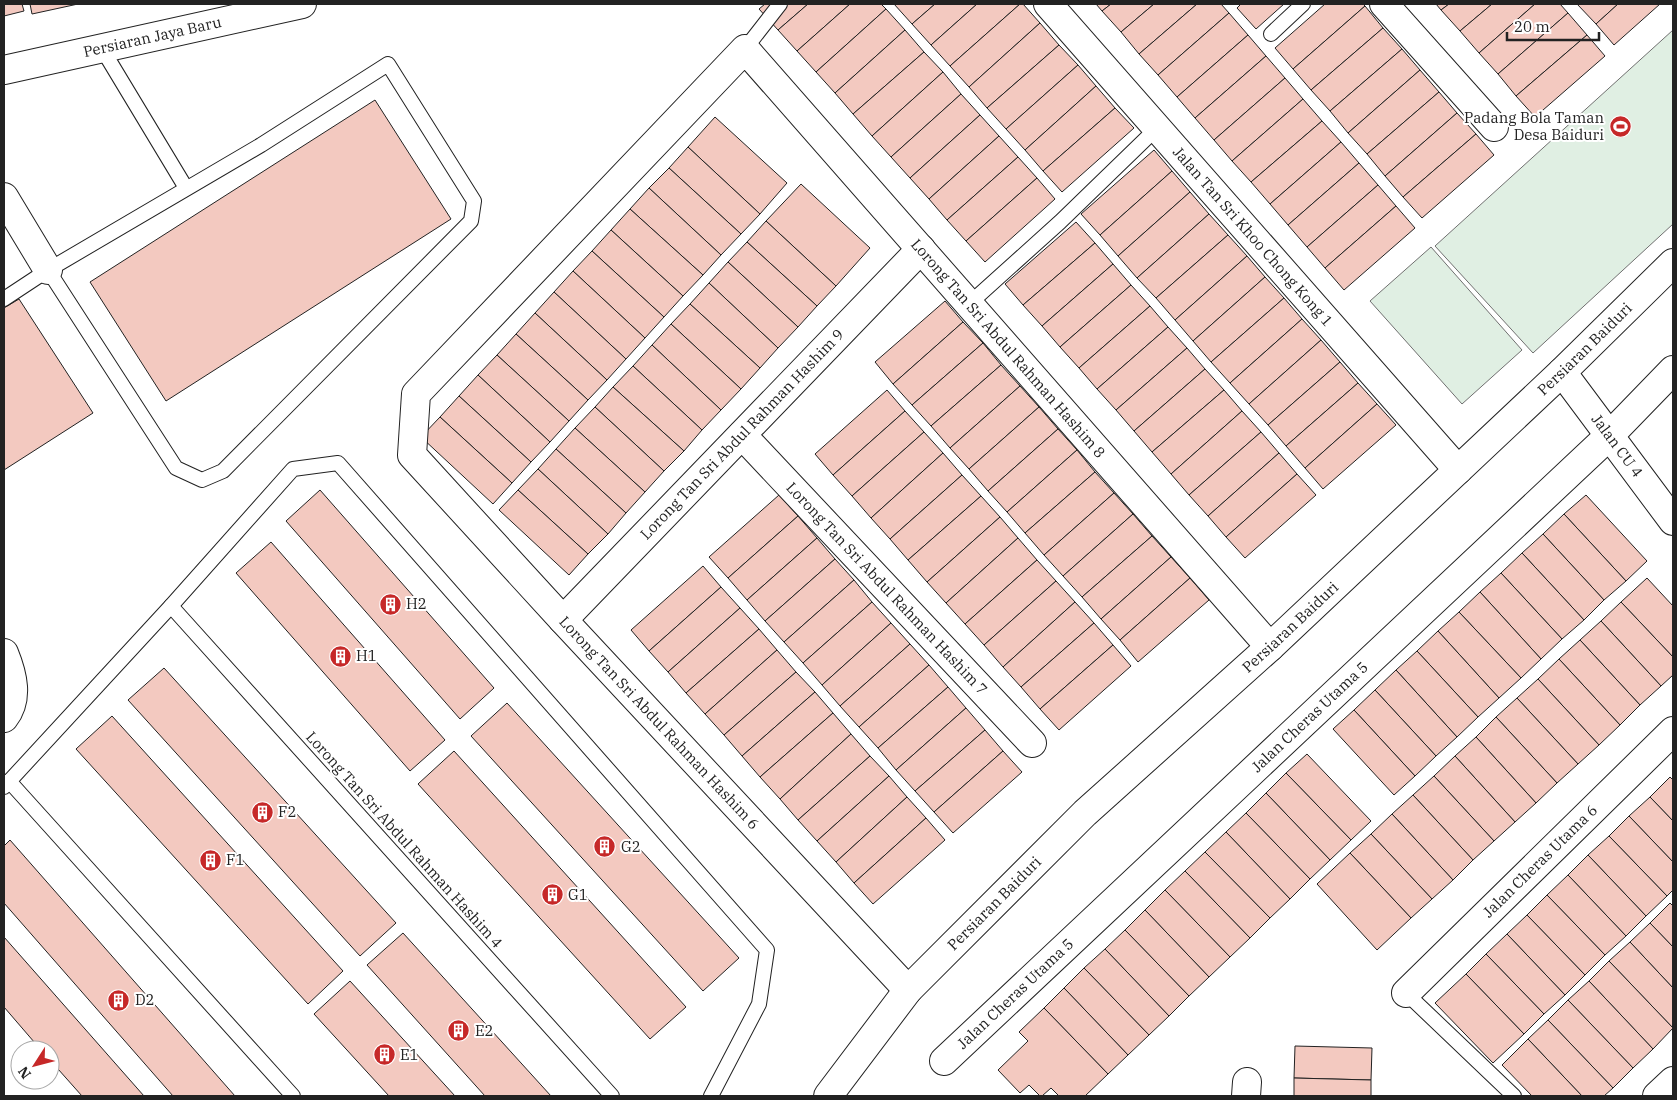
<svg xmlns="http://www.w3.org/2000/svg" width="1677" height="1100" viewBox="0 0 1677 1100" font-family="'IBM Plex Serif',serif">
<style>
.green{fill:#e0efe3;stroke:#6f6f6f}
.building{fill:#f3c9c0;stroke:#222}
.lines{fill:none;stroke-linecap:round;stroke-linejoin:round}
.lane-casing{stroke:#222;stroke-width:16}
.street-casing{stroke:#222;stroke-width:30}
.secondary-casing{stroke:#222;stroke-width:30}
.lane{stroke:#fff;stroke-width:14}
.street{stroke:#fff;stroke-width:28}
.secondary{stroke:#fff;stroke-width:28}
.labels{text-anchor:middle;stroke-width:4;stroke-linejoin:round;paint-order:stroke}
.street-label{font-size:15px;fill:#222;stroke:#fff}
.poi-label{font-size:15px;fill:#222;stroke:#fff;text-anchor:start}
</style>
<rect width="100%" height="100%" fill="#fff"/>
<g class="green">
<polygon points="1673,30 1673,224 1533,353 1435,246"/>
<polygon points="1431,247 1522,350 1462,404 1370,301"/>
</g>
<g class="building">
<polygon points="4,4 22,4 24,11 4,16"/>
<polygon points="30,4 78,4 32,14"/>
<polygon points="765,4 808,4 778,30 759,9"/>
<polygon points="808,4 850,4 797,51 778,30"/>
<polygon points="850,4 881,4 886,9 816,72 797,51"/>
<polygon points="894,4 935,4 912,24"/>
<polygon points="935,4 977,4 931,45 912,24"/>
<polygon points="977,4 1020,4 950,66 931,45"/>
<polygon points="1020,4 1023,4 1040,23 969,87 950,66"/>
<polygon points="1096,4 1111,4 1102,11"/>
<polygon points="1111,4 1154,4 1121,32 1102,11"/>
<polygon points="1154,4 1197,4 1139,54 1121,32"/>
<polygon points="1197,4 1221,4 1229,13 1158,75 1139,54"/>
<polygon points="1241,4 1284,4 1256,29 1237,8"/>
<polygon points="1325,4 1363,4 1365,6 1293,69 1275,48"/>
<polygon points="1436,4 1449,4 1441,10"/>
<polygon points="1449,4 1492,4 1460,31 1441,10"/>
<polygon points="1492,4 1535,4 1479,53 1460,31"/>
<polygon points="1535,4 1560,4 1568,13 1498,74 1479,53"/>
<polygon points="1577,4 1618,4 1596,24"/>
<polygon points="1618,4 1660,4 1614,45 1596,24"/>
<polygon points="1365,6 1383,28 1311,90 1293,69"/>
<polygon points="886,9 905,30 835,93 816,72"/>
<polygon points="1229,13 1248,35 1177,97 1158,75"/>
<polygon points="1568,13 1587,35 1516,96 1498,74"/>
<polygon points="1040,23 1059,45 987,108 969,87"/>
<polygon points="1383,28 1402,49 1330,111 1311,90"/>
<polygon points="905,30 924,52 853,114 835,93"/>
<polygon points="1248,35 1266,56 1195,118 1177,97"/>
<polygon points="1587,35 1605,56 1535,117 1516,96"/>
<polygon points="1059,45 1078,65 1006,129 987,108"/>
<polygon points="1402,49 1420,70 1348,133 1330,111"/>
<polygon points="924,52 943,72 872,136 853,114"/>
<polygon points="1266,56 1285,78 1214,140 1195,118"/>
<polygon points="1078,65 1096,86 1025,150 1006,129"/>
<polygon points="1420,70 1439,92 1367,154 1348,133"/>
<polygon points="943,72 961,94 891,157 872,136"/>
<polygon points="1285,78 1303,99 1232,161 1214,140"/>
<polygon points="1096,86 1115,108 1043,171 1025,150"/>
<polygon points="1439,92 1457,113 1385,176 1367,154"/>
<polygon points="961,94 980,115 910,178 891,157"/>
<polygon points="1303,99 1322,121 1251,182 1232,161"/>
<polygon points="375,100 451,219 166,401 90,282"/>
<polygon points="1115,108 1134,128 1062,192 1043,171"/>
<polygon points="1457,113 1476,134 1403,197 1385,176"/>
<polygon points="980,115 999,136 929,199 910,178"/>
<polygon points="715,117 787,183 760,214 688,147"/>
<polygon points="1322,121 1341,142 1270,204 1251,182"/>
<polygon points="1476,134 1494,155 1422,218 1403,197"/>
<polygon points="999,136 1018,157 947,220 929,199"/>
<polygon points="1341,142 1359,163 1288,225 1270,204"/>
<polygon points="688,147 760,214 741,234 669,168"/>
<polygon points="1154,150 1172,171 1100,235 1081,214"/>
<polygon points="1018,157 1037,178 966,241 947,220"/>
<polygon points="1359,163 1378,185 1307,247 1288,225"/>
<polygon points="669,168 741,234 721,255 649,188"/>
<polygon points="1172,171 1190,192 1118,256 1100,235"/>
<polygon points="1037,178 1055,199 985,262 966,241"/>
<polygon points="801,184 870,248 836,286 766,221"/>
<polygon points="1378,185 1396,206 1325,268 1307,247"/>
<polygon points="649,188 721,255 703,275 630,209"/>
<polygon points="1190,192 1209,214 1137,278 1118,256"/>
<polygon points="1396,206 1415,228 1344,290 1325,268"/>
<polygon points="630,209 703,275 683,296 611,230"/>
<polygon points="1209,214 1228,235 1156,298 1137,278"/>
<polygon points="766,221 836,286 817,306 747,242"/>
<polygon points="1076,222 1095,243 1023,305 1005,284"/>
<polygon points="611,230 683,296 664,317 592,251"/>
<polygon points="1228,235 1247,256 1175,320 1156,298"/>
<polygon points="747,242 817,306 798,327 728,262"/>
<polygon points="1095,243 1113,264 1042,326 1023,305"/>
<polygon points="592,251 664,317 645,338 573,271"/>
<polygon points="1247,256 1265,277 1193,341 1175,320"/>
<polygon points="728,262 798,327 778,348 709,283"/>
<polygon points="1113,264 1131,285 1060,347 1042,326"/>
<polygon points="573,271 645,338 626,359 554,292"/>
<polygon points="1265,277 1284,298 1211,362 1193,341"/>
<polygon points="709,283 778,348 760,368 690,304"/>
<polygon points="1131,285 1150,306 1079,368 1060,347"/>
<polygon points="554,292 626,359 607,380 535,313"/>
<polygon points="1284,298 1302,319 1230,383 1211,362"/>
<polygon points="19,299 93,413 4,470 4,308"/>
<polygon points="945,301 963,322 893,384 875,362"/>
<polygon points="690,304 760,368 741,389 671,324"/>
<polygon points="1150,306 1168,327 1097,389 1079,368"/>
<polygon points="535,313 607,380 588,400 516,334"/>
<polygon points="1302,319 1321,340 1249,404 1230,383"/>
<polygon points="963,322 983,343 912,405 893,384"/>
<polygon points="671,324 741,389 721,410 652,345"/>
<polygon points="1168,327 1187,348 1116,410 1097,389"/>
<polygon points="516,334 588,400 569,421 497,355"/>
<polygon points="1321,340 1340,362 1268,425 1249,404"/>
<polygon points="983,343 1001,365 931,426 912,405"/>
<polygon points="652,345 721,410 702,430 633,366"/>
<polygon points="1187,348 1205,369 1134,431 1116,410"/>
<polygon points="497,355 569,421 550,442 478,375"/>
<polygon points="1340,362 1358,383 1286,446 1268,425"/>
<polygon points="1001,365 1020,386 950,448 931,426"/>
<polygon points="633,366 702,430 684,451 613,387"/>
<polygon points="1205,369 1224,390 1152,452 1134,431"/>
<polygon points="478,375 550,442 531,462 459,396"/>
<polygon points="1358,383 1377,404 1305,468 1286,446"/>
<polygon points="1020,386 1039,407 969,469 950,448"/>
<polygon points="613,387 684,451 664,471 595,407"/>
<polygon points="887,390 905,411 833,475 815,454"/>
<polygon points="1224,390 1242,411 1171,474 1152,452"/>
<polygon points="459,396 531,462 512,483 440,417"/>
<polygon points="1377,404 1396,425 1323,489 1305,468"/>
<polygon points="595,407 664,471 645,492 575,428"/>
<polygon points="1039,407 1058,429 988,491 969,469"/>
<polygon points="905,411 924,432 852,496 833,475"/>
<polygon points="1242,411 1261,432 1189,495 1171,474"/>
<polygon points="440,417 512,483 493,504 421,437"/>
<polygon points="575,428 645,492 626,513 556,449"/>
<polygon points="1058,429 1077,450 1007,512 988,491"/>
<polygon points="924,432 943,453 871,518 852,496"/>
<polygon points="1261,432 1279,453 1208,516 1189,495"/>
<polygon points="556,449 626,513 608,534 538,469"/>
<polygon points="1077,450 1095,472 1025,533 1007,512"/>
<polygon points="943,453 962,475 890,539 871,518"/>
<polygon points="1279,453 1297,474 1226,537 1208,516"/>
<polygon points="538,469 608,534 588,554 518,490"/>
<polygon points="1095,472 1114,493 1044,555 1025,533"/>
<polygon points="1297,474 1316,495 1245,558 1226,537"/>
<polygon points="962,475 981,496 908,560 890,539"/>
<polygon points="320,490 494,688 460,719 286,521"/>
<polygon points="518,490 588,554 569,575 499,510"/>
<polygon points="1114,493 1133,514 1063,576 1044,555"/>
<polygon points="779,495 798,516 728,578 709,557"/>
<polygon points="1586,495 1647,561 1626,581 1564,514"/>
<polygon points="981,496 1000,517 927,582 908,560"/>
<polygon points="1133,514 1152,536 1082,597 1063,576"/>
<polygon points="1564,514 1626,581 1604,600 1543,534"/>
<polygon points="798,516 817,538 747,600 728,578"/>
<polygon points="1000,517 1018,538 946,603 927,582"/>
<polygon points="1543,534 1604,600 1584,620 1522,553"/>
<polygon points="1152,536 1171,557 1101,619 1082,597"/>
<polygon points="817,538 835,559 765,621 747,600"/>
<polygon points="1018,538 1037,560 965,624 946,603"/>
<polygon points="271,542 445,740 410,771 236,573"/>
<polygon points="1522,553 1584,620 1562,639 1501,573"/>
<polygon points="1171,557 1190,578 1120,640 1101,619"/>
<polygon points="835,559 854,580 784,642 765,621"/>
<polygon points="1037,560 1056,581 984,645 965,624"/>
<polygon points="703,566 721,587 649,651 631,630"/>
<polygon points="1501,573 1562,639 1541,659 1480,592"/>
<polygon points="1190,578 1209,600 1138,662 1120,640"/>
<polygon points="1647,578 1673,606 1673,657 1621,602"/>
<polygon points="854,580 872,602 803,663 784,642"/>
<polygon points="1056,581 1075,602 1003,667 984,645"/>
<polygon points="721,587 740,608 668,672 649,651"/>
<polygon points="1480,592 1541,659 1521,678 1459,612"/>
<polygon points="872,602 891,623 822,685 803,663"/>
<polygon points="1075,602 1094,623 1021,687 1003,667"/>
<polygon points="1621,602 1673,657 1673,675 1661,686 1601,621"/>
<polygon points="740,608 759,629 686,693 668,672"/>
<polygon points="1459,612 1521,678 1499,698 1438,631"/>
<polygon points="1601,621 1661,686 1640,705 1580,640"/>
<polygon points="891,623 910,644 840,706 822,685"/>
<polygon points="1094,623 1113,645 1040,709 1021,687"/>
<polygon points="759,629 777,650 705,714 686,693"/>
<polygon points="1438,631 1499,698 1478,717 1417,651"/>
<polygon points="1580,640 1640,705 1620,725 1559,659"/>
<polygon points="910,644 929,665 859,727 840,706"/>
<polygon points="1113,645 1131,666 1059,730 1040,709"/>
<polygon points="777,650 796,672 724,735 705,714"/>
<polygon points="1417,651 1478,717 1457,737 1396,670"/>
<polygon points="1559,659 1620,725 1599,745 1538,679"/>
<polygon points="929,665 948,687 878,748 859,727"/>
<polygon points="164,668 396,923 360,956 128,700"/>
<polygon points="1396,670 1457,737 1436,756 1375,690"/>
<polygon points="796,672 815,692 742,756 724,735"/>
<polygon points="1538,679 1599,745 1578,764 1517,698"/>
<polygon points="948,687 966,708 896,770 878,748"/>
<polygon points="1375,690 1436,756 1415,776 1354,710"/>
<polygon points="815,692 833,713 760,777 742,756"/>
<polygon points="1517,698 1578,764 1557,783 1496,717"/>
<polygon points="507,703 739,958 703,991 471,736"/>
<polygon points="966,708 985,730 915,791 896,770"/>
<polygon points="1354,710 1415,776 1394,795 1333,729"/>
<polygon points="833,713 851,734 780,799 760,777"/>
<polygon points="112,716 343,971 308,1004 76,749"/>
<polygon points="1496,717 1557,783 1536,803 1476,737"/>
<polygon points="985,730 1003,751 934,812 915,791"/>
<polygon points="851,734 870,756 798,820 780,799"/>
<polygon points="1476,737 1536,803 1515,822 1455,756"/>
<polygon points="454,751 686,1007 650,1039 418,784"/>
<polygon points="1003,751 1022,772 953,833 934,812"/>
<polygon points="1307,754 1371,821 1351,840 1286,773"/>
<polygon points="870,756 889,776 817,841 798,820"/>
<polygon points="1455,756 1515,822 1494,841 1434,776"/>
<polygon points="1286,773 1351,840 1330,860 1266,793"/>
<polygon points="889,776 907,797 836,862 817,841"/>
<polygon points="1434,776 1494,841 1473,860 1413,795"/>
<polygon points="1670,777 1673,780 1673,821 1650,797"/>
<polygon points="1266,793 1330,860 1310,879 1246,813"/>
<polygon points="1413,795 1473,860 1453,880 1392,814"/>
<polygon points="907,797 926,818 854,883 836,862"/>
<polygon points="1650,797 1673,821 1673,862 1629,816"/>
<polygon points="1246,813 1310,879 1290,899 1226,832"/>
<polygon points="1392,814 1453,880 1432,899 1371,834"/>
<polygon points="1629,816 1673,862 1673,890 1667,896 1609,836"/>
<polygon points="926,818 945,840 873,904 854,883"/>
<polygon points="1226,832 1290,899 1270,918 1205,852"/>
<polygon points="1371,834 1432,899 1411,918 1350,853"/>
<polygon points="1609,836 1667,896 1646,916 1588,855"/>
<polygon points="10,840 235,1096 173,1096 4,903 4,846"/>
<polygon points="1205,852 1270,918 1250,938 1185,871"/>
<polygon points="1350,853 1411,918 1377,950 1317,884"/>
<polygon points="1588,855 1646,916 1626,936 1568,875"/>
<polygon points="1185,871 1250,938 1230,957 1165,890"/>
<polygon points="1568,875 1626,936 1605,955 1547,895"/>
<polygon points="1165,890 1230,957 1209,977 1145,910"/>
<polygon points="1547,895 1605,955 1585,975 1527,915"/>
<polygon points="1670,903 1673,906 1673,947 1650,923"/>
<polygon points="1145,910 1209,977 1189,996 1125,930"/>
<polygon points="1527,915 1585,975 1565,995 1507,934"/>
<polygon points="1650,923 1673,947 1673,988 1630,942"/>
<polygon points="1125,930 1189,996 1169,1016 1105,949"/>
<polygon points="403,933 551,1096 485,1096 367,965"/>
<polygon points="1507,934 1565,995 1544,1014 1486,954"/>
<polygon points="4,937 144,1096 82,1096 50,1060 50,1050 41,1050 4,1007"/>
<polygon points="1630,942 1673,988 1673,1028 1609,961"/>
<polygon points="1105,949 1169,1016 1149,1035 1084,968"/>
<polygon points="1486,954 1544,1014 1524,1034 1466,974"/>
<polygon points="1609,961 1673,1028 1653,1049 1589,981"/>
<polygon points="1084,968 1149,1035 1128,1055 1064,988"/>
<polygon points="1466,974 1524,1034 1493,1063 1435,1003"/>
<polygon points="350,981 455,1096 389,1096 314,1014"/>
<polygon points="1589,981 1653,1049 1633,1068 1568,1000"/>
<polygon points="1064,988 1128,1055 1108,1074 1044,1008"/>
<polygon points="1568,1000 1633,1068 1613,1088 1548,1020"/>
<polygon points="1044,1008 1108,1074 1085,1096 1059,1096 1051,1088 1042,1096 1040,1096 1029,1085 1020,1093 998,1070 1028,1041 1019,1032"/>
<polygon points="1548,1020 1613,1088 1604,1096 1582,1096 1528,1039"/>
<polygon points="1528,1039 1582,1096 1532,1096 1502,1065"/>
<polygon points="1295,1046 1372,1048 1371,1080 1294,1078"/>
<polygon points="1294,1078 1371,1080 1371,1096 1294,1096"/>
</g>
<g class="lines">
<defs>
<g id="lane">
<polyline points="1271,34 1303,4"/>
<polyline points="101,47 186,188"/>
<polyline points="745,49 780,4"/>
<polygon points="388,64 474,201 471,221 223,471 202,480 176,468 48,270 261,145"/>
<polyline points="4,299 48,270"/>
<polyline points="969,304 1060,222 1157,128"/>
<polyline points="171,606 612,1096"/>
<polyline points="9,781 293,1096"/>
<polyline points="4,787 171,606 293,469 338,463 767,950 759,1004 711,1096"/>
<polyline points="1406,993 1514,1096"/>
</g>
<g id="street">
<path id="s1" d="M1048,4L1458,470"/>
<polyline points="1384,4 1494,127"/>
<path id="s2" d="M4,70L302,4"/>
<polyline points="4,197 48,270"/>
<path id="s3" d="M1562,372L1673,521"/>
<path id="s4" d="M742,435L1032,743"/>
<path id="s5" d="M563,620L921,249"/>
<path d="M4,653C13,675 19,699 4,718"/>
<path id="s6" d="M908,990L563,620L412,455L416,394L745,49L1270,647"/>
<path id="s7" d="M1406,993L1673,731"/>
<path id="s8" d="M944,1061L1610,435L1673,370"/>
<polyline points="1246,1096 1247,1082"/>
<polyline points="1657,1096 1673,1081"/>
</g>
<g id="secondary">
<path id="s9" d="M828,1096L908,990L1085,813L1270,647L1562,372L1673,263"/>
</g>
</defs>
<use href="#lane" class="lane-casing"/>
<use href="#street" class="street-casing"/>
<use href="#secondary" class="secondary-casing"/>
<use href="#lane" class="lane"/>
<use href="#street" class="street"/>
<use href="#secondary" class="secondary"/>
</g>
<defs>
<symbol id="stadium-disc" viewBox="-11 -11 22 22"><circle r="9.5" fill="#c62828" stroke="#fff"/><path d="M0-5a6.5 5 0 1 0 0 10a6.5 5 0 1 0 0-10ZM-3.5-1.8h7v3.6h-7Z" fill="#fff"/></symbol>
<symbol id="building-disc" viewBox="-11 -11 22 22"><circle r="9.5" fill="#c62828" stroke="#fff"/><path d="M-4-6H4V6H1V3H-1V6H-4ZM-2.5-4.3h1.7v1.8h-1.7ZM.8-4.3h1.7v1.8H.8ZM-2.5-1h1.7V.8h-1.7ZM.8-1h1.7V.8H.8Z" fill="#fff"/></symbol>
</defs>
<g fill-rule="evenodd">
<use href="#stadium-disc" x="1608" y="114" width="25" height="25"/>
<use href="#building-disc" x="378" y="592" width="25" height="25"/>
<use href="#building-disc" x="328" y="644" width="25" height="25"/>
<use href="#building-disc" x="250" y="800" width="25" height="25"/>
<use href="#building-disc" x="592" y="834" width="25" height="25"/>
<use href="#building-disc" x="198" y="848" width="25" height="25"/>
<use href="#building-disc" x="540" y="882" width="25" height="25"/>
<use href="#building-disc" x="106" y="988" width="25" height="25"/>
<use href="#building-disc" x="446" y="1018" width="25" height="25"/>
<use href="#building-disc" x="372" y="1042" width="25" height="25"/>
</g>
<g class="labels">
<g class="street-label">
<text dy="5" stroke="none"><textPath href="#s2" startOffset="152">Persiaran Jaya Baru</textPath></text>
<text dy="5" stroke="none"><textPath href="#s1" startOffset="310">Jalan Tan Sri Khoo Chong Kong 1</textPath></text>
<text dy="5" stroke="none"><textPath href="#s6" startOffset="1666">Lorong Tan Sri Abdul Rahman Hashim 8</textPath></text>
<text dy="5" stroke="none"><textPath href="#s9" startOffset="1065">Persiaran Baiduri</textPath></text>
<text dy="5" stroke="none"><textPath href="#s5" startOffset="258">Lorong Tan Sri Abdul Rahman Hashim 9</textPath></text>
<text dy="5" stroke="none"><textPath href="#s3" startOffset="92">Jalan CU 4</textPath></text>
<text dy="5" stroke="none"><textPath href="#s4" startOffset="211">Lorong Tan Sri Abdul Rahman Hashim 7</textPath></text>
<text dy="5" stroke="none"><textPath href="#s9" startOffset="660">Persiaran Baiduri</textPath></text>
<text dy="5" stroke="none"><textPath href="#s8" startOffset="502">Jalan Cheras Utama 5</textPath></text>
<text transform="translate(659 723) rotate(47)" y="5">Lorong Tan Sri Abdul Rahman Hashim 6</text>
<text transform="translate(404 840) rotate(48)" y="5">Lorong Tan Sri Abdul Rahman Hashim 4</text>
<text dy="5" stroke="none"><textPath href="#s7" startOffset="188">Jalan Cheras Utama 6</textPath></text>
<text dy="5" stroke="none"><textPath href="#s9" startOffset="255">Persiaran Baiduri</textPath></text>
<text dy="5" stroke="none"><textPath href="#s8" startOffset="98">Jalan Cheras Utama 5</textPath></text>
</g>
<g class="poi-label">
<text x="1604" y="123" text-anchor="end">Padang Bola Taman<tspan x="1604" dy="17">Desa Baiduri</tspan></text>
<text x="406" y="609">H2</text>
<text x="356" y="661">H1</text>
<text x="278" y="817">F2</text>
<text x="621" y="852">G2</text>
<text x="226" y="865">F1</text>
<text x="568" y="900">G1</text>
<text x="135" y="1005">D2</text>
<text x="475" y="1036">E2</text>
<text x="400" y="1060">E1</text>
</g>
</g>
<rect width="1677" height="1100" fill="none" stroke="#222222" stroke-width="10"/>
<g transform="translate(35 1065) rotate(234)"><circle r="24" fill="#ffffff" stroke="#a7a7a7"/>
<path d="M0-4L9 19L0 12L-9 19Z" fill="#c62828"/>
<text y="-8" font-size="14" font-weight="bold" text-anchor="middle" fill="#222222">N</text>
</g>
<path d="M1507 32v8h92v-8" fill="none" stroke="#222222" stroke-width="2.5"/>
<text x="1514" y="32" font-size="15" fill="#222222" stroke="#ffffff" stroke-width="4" paint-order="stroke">20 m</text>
</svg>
